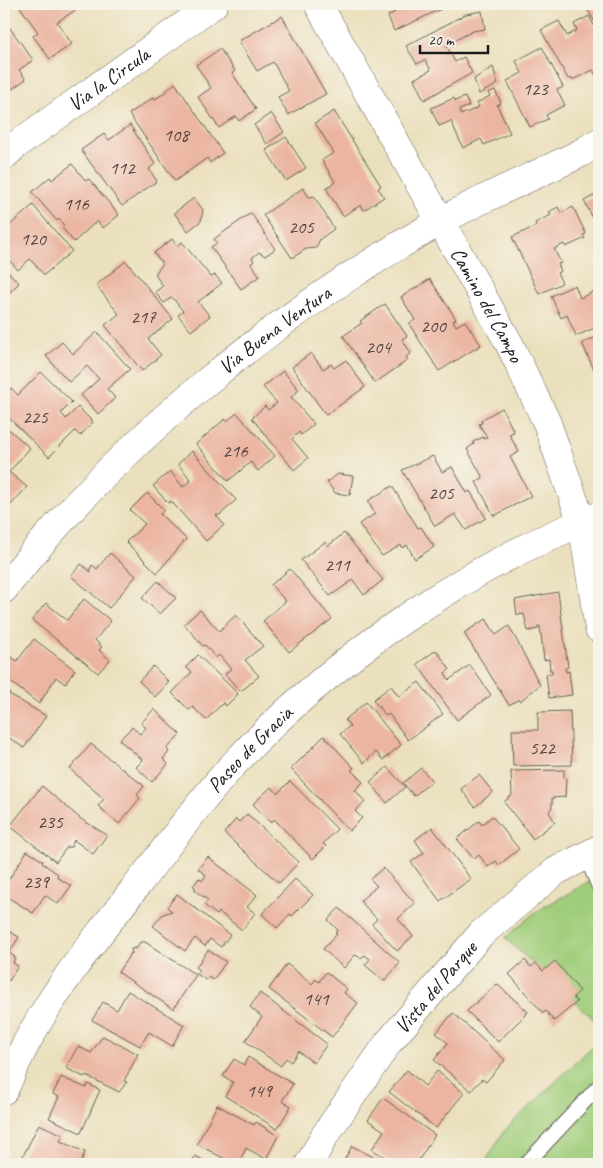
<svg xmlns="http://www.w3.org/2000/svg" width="603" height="1168" viewBox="0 0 603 1168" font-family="Caveat,sans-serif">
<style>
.green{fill:#a1ce7c;stroke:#5e754c}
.building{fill:#ebb5a2}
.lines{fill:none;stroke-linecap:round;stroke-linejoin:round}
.service-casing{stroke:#646155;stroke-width:16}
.minor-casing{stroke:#646155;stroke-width:29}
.service{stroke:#fff;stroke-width:14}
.minor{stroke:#fff;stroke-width:28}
.labels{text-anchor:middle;stroke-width:4.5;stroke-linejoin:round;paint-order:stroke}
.number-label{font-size:19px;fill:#50423e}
.street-label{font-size:21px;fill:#1c1c1c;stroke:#f7f3e8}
</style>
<rect width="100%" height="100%" fill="#f7f3e8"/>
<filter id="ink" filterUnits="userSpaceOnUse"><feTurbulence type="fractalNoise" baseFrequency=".02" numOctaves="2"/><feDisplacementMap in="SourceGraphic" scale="10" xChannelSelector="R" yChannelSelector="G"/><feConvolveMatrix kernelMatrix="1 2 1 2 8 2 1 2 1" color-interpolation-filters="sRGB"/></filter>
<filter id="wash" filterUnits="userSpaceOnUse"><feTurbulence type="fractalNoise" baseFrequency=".0096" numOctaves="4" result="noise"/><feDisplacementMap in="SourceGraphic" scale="20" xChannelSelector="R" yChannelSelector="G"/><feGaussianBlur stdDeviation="1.12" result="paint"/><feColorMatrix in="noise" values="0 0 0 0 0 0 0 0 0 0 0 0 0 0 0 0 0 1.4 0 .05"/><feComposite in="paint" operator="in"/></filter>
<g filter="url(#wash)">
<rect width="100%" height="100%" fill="#ebe0be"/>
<g class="green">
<polygon points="599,876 599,1024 505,938 535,912"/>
<polygon points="599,1040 599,1164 484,1164 504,1131"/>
</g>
<g id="blocks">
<g class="building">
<polygon points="25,4 78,4 80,7 57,22 72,44 50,59 33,36 38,32 20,7"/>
<polygon points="392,4 441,4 443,8 394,31 388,16 395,12"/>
<polygon points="584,4 599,4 599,23 597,21 595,22"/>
<polygon points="482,11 485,29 473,31 446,45 455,62 464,57 472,73 424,100 414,79 431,70 425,60 417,64 406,46 466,14"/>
<polygon points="282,16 326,94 288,115 278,97 289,91 273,62 257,71 239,41"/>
<polygon points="589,16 599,35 599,81 593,70 572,80 571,78 568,79 541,30 559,21 567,36 577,30 574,24"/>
<polygon points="10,28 33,60 19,70 26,79 5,94 4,33"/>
<polygon points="542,47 563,87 557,90 565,105 546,115 548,119 530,127 507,81 522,73 516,61"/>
<polygon points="220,49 235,71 232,73 256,109 239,121 236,116 219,128 198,97 211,88 196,65"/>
<polygon points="493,67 498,84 479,94 474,79"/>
<polygon points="175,83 223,153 210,163 207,158 175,181 129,114 154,97 155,99 163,94"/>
<polygon points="495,90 501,103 497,105 510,133 484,145 481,139 463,148 451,121 439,126 431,108 454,98 455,101 465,97 469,106 459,110 461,115 479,107 477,103 490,96 488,93"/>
<polygon points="334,111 381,186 378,188 384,197 364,210 361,205 343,216 326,188 335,182 322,160 334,153 315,123"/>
<polygon points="271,113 284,132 267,144 254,125"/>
<polygon points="130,125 155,164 149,169 157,181 122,206 81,150 104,134 109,140"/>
<polygon points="286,137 306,168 286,181 266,150"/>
<polygon points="72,164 86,181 89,179 119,215 103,228 97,221 74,242 62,228 64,226 59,219 57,221 32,192 50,177 52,180"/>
<polygon points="303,188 309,197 314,196 334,229 320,239 316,248 306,249 292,258 263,215"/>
<polygon points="599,193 599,225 597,226 584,201"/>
<polygon points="194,198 203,210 201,221 188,231 174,213"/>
<polygon points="33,205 72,251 44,275 30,259 18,270 4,254 4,220 9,226"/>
<polygon points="558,207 561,213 573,207 586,234 583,235 585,238 566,247 564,244 554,249 561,263 558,264 561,271 557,273 562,283 539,294 512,237 536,226 535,223 551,215 549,212"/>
<polygon points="251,213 275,249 265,256 259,252 252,258 254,261 251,264 260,276 241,289 211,247 217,243 214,239"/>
<polygon points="172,239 177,246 182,242 211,277 215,275 222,283 198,302 210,316 191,331 178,315 183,311 172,297 164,303 155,292 163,286 156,276 156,272 163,264 154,253"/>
<polygon points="126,261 173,319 148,339 161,355 142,371 105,325 119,314 96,285"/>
<polygon points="4,268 19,283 4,298"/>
<polygon points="430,279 456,319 453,321 456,326 465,321 481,345 439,371 409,324 415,320 401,297"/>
<polygon points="575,285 580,298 599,289 599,326 576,336 567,315 561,318 551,296"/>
<polygon points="385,304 407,336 402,339 411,353 406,357 408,360 375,383 343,336 362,323 360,321"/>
<polygon points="97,332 130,369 107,389 115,398 98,414 81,395 99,379 87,366 69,382 46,356 62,342 73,354"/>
<polygon points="599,336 599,368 594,370 582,343"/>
<polygon points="311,353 323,369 331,364 334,368 346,360 365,387 326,415 292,367"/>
<polygon points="283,371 299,390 291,397 314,424 301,435 299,432 292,439 308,458 294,470 252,418 265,406 268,410 277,403 263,387"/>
<polygon points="41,372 72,402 61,413 66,419 78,407 93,422 80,436 75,431 49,457 4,413 4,397 11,388 18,395"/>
<polygon points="502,408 514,432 509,434 519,452 510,457 531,496 494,516 476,482 483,478 467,449 474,444 473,442 483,437 484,439 487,437 479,424 482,423 481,420"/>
<polygon points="237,413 275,456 258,471 251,462 228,481 196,444 225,419 227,421"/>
<polygon points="4,425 30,448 9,472 27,487 10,506 4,500"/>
<polygon points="192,451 236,500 220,515 216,515 224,525 206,541 171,501 168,503 153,486 170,471 183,487 191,480 178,464"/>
<polygon points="433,456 442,472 452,467 467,493 470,491 486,518 466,530 455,514 435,526 402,470"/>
<polygon points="338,474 353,476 350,495 335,493 327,482"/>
<polygon points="392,486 418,528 421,527 434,547 415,559 407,545 402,548 401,545 382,556 359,524 375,514 368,501"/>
<polygon points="147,493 164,510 160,514 186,539 157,573 126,542 145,524 130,510"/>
<polygon points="344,533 383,580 364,595 353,580 330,596 301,560 325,542 328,546"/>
<polygon points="110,553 136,576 109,608 71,576 81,564 91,572 90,569 92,565 97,569"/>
<polygon points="290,569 332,619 289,652 263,621 286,601 271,585"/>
<polygon points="158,581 176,598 160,614 142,598"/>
<polygon points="558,592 568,667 565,668 566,672 569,671 572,695 549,698 546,674 552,674 552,670 550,670 549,659 544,660 540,626 538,626 538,629 528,631 524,614 517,615 515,600"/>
<polygon points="84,599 111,621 95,640 102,647 99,650 110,660 98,673 32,620 46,603 67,620"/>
<polygon points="200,610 219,631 236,615 263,646 245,660 259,676 245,688 240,691 225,674 231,669 219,655 216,658 205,645 203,646 184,624"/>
<polygon points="486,619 496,635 509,626 540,685 520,701 519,699 509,705 464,633"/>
<polygon points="34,639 75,670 65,684 56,677 39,704 4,677 4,658 7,654 17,661"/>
<polygon points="436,650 450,669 445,673 449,680 470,665 491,695 457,720 417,664"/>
<polygon points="198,655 238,694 226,706 223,703 206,720 193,707 189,710 172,693 192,672 186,667"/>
<polygon points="153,666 169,682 155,697 139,681"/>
<polygon points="419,682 443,714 408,740 389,714 386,716 373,700 391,686 399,697"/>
<polygon points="4,688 10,692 9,694 46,716 24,748 8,737 6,739 4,738"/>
<polygon points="366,702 401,745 383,760 376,752 364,763 340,734 350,726 345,720"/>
<polygon points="154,709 180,734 167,749 169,752 163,759 168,764 152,782 136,767 143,760 119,740 132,727 140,734 146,728 141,723"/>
<polygon points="570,711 572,765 513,766 512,730 538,730 538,712"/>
<polygon points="324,736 354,768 351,770 363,782 355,790 365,802 355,811 362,818 349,831 291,769"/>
<polygon points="91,744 144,786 137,795 140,798 119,824 98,806 104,799 70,769"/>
<polygon points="387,767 405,787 387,803 370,782"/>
<polygon points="421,768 432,781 414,796 403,783"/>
<polygon points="564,770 564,777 566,778 565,797 552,798 552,807 549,812 555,822 533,839 504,802 512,795 511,771"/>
<polygon points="479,775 493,792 475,807 461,789"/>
<polygon points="290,781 337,829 323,844 326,846 313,859 274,819 271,823 253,804 271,787 278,793"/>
<polygon points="42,786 81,819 107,835 93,854 74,840 71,847 67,847 56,862 10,826"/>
<polygon points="247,814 299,862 279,883 224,833 236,819 239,822"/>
<polygon points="492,816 519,849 499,865 496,861 488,867 479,855 474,859 457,839 479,821 482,825"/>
<polygon points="432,827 471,879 440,901 411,862 424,853 415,840"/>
<polygon points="27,851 43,861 42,863 58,874 57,877 71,886 58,904 45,895 33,913 4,895 4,887"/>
<polygon points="208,857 257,895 247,907 255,913 242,930 219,912 217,915 204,905 208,900 194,890 196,888 193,886 199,878 202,881 206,875 198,869"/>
<polygon points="383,868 415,903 398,919 413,936 397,951 372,924 377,919 360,901 377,886 370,879"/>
<polygon points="295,879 313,895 292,916 290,914 277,928 262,914"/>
<polygon points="177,894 230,935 221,947 210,939 205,946 195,938 185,951 153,926 163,914 172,911 167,907"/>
<polygon points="339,908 400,963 384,981 365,965 370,959 365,955 361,958 355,955 344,968 323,949 337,934 335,933 338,930 328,920"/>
<polygon points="4,928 19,937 9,953 15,957 13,963 18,966 9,981 4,977"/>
<polygon points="140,942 145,942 196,975 173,1009 118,972 131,953 132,954 131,949 137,948"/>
<polygon points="208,950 226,962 213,980 209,977 206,980 197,974 200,970 196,967"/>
<polygon points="525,960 531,967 536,963 543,971 555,961 580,991 573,997 577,1002 554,1021 546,1011 543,1013 509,974"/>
<polygon points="287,964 312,984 316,979 319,982 326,972 347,989 344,993 358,1003 332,1037 269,989"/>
<polygon points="497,984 528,1012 498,1042 467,1011"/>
<polygon points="128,991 184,1025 172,1046 149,1032 140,1046 92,1020 103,1002 117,1010"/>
<polygon points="260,993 327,1044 314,1063 298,1051 291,1062 286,1058 281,1066 245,1041 262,1017 250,1007"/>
<polygon points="453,1013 505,1060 486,1082 482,1079 471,1091 434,1060 448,1043 436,1033"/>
<polygon points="103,1036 138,1054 124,1081 127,1082 119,1092 85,1075 84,1077 66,1068 78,1046 91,1053"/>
<polygon points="248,1057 293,1084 282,1101 291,1106 277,1129 225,1096 233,1082 223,1076 234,1059 244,1065"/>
<polygon points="407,1070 425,1086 437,1071 464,1093 436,1128 389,1092"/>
<polygon points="61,1077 86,1088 88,1084 100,1090 81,1133 49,1118 59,1097 53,1094"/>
<polygon points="383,1098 435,1135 416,1164 395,1164 372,1149 384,1131 368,1120"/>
<polygon points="217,1105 254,1125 256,1122 278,1136 266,1159 246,1148 238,1164 234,1164 197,1144"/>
<polygon points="39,1124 63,1135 60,1141 85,1152 80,1164 22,1164 21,1160"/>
<polygon points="352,1146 377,1159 384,1164 342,1164"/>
<polygon points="195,1156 212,1164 191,1164"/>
</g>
</g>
</g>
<g filter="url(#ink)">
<use href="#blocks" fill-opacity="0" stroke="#646155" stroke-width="1"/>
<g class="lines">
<defs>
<g id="service">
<polyline points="586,856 599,887"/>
<polyline points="526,1164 599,1086"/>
</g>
<g id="minor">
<path id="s1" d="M318,4L509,343L547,423L582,523L599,629"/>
<path id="s2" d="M4,156L16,145L214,4"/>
<path id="s3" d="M4,589C120,440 277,313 441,221C486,196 535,176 581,153L599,142"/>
<path id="s4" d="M4,1090C12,1073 19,1056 28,1040C58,984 99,934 138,884C169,844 199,802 233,765C327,663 469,564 599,516"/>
<path id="s5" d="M309,1164L325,1135L388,1043L481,934L556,871L599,849"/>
</g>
</defs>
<use href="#service" class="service-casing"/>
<use href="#minor" class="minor-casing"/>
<use href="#service" class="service"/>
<use href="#minor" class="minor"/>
</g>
</g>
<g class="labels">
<g class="number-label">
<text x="535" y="95">123</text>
<text x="176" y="141">108</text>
<text x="122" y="174">112</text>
<text x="76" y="210">116</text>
<text x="301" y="233">205</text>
<text x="33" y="245">120</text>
<text x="143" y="323">217</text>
<text x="433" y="332">200</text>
<text x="378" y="353">204</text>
<text x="35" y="423">225</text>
<text x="235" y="457">216</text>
<text x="441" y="499">205</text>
<text x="337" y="571">211</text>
<text x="542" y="754">522</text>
<text x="50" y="828">235</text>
<text x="36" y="888">239</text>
<text x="316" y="1005">141</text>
<text x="259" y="1097">149</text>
</g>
<g class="street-label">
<text dy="7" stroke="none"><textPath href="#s2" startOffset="130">Via la Circula</textPath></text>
<text dy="7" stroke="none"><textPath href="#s1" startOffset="345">Camino del Campo</textPath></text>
<text dy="7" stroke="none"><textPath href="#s3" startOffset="376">Via Buena Ventura</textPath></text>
<text dy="7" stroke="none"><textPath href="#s4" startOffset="422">Paseo de Gracia</textPath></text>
<text dy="7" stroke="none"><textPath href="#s5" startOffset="218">Vista del Parque</textPath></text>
</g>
</g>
<rect width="603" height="1168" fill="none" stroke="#f7f3e8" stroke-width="20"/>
<path d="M420 45v8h68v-8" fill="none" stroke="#1c1c1c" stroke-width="2.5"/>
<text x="428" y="45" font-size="15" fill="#1c1c1c" stroke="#f7f3e8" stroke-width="4" paint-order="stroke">20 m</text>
</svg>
